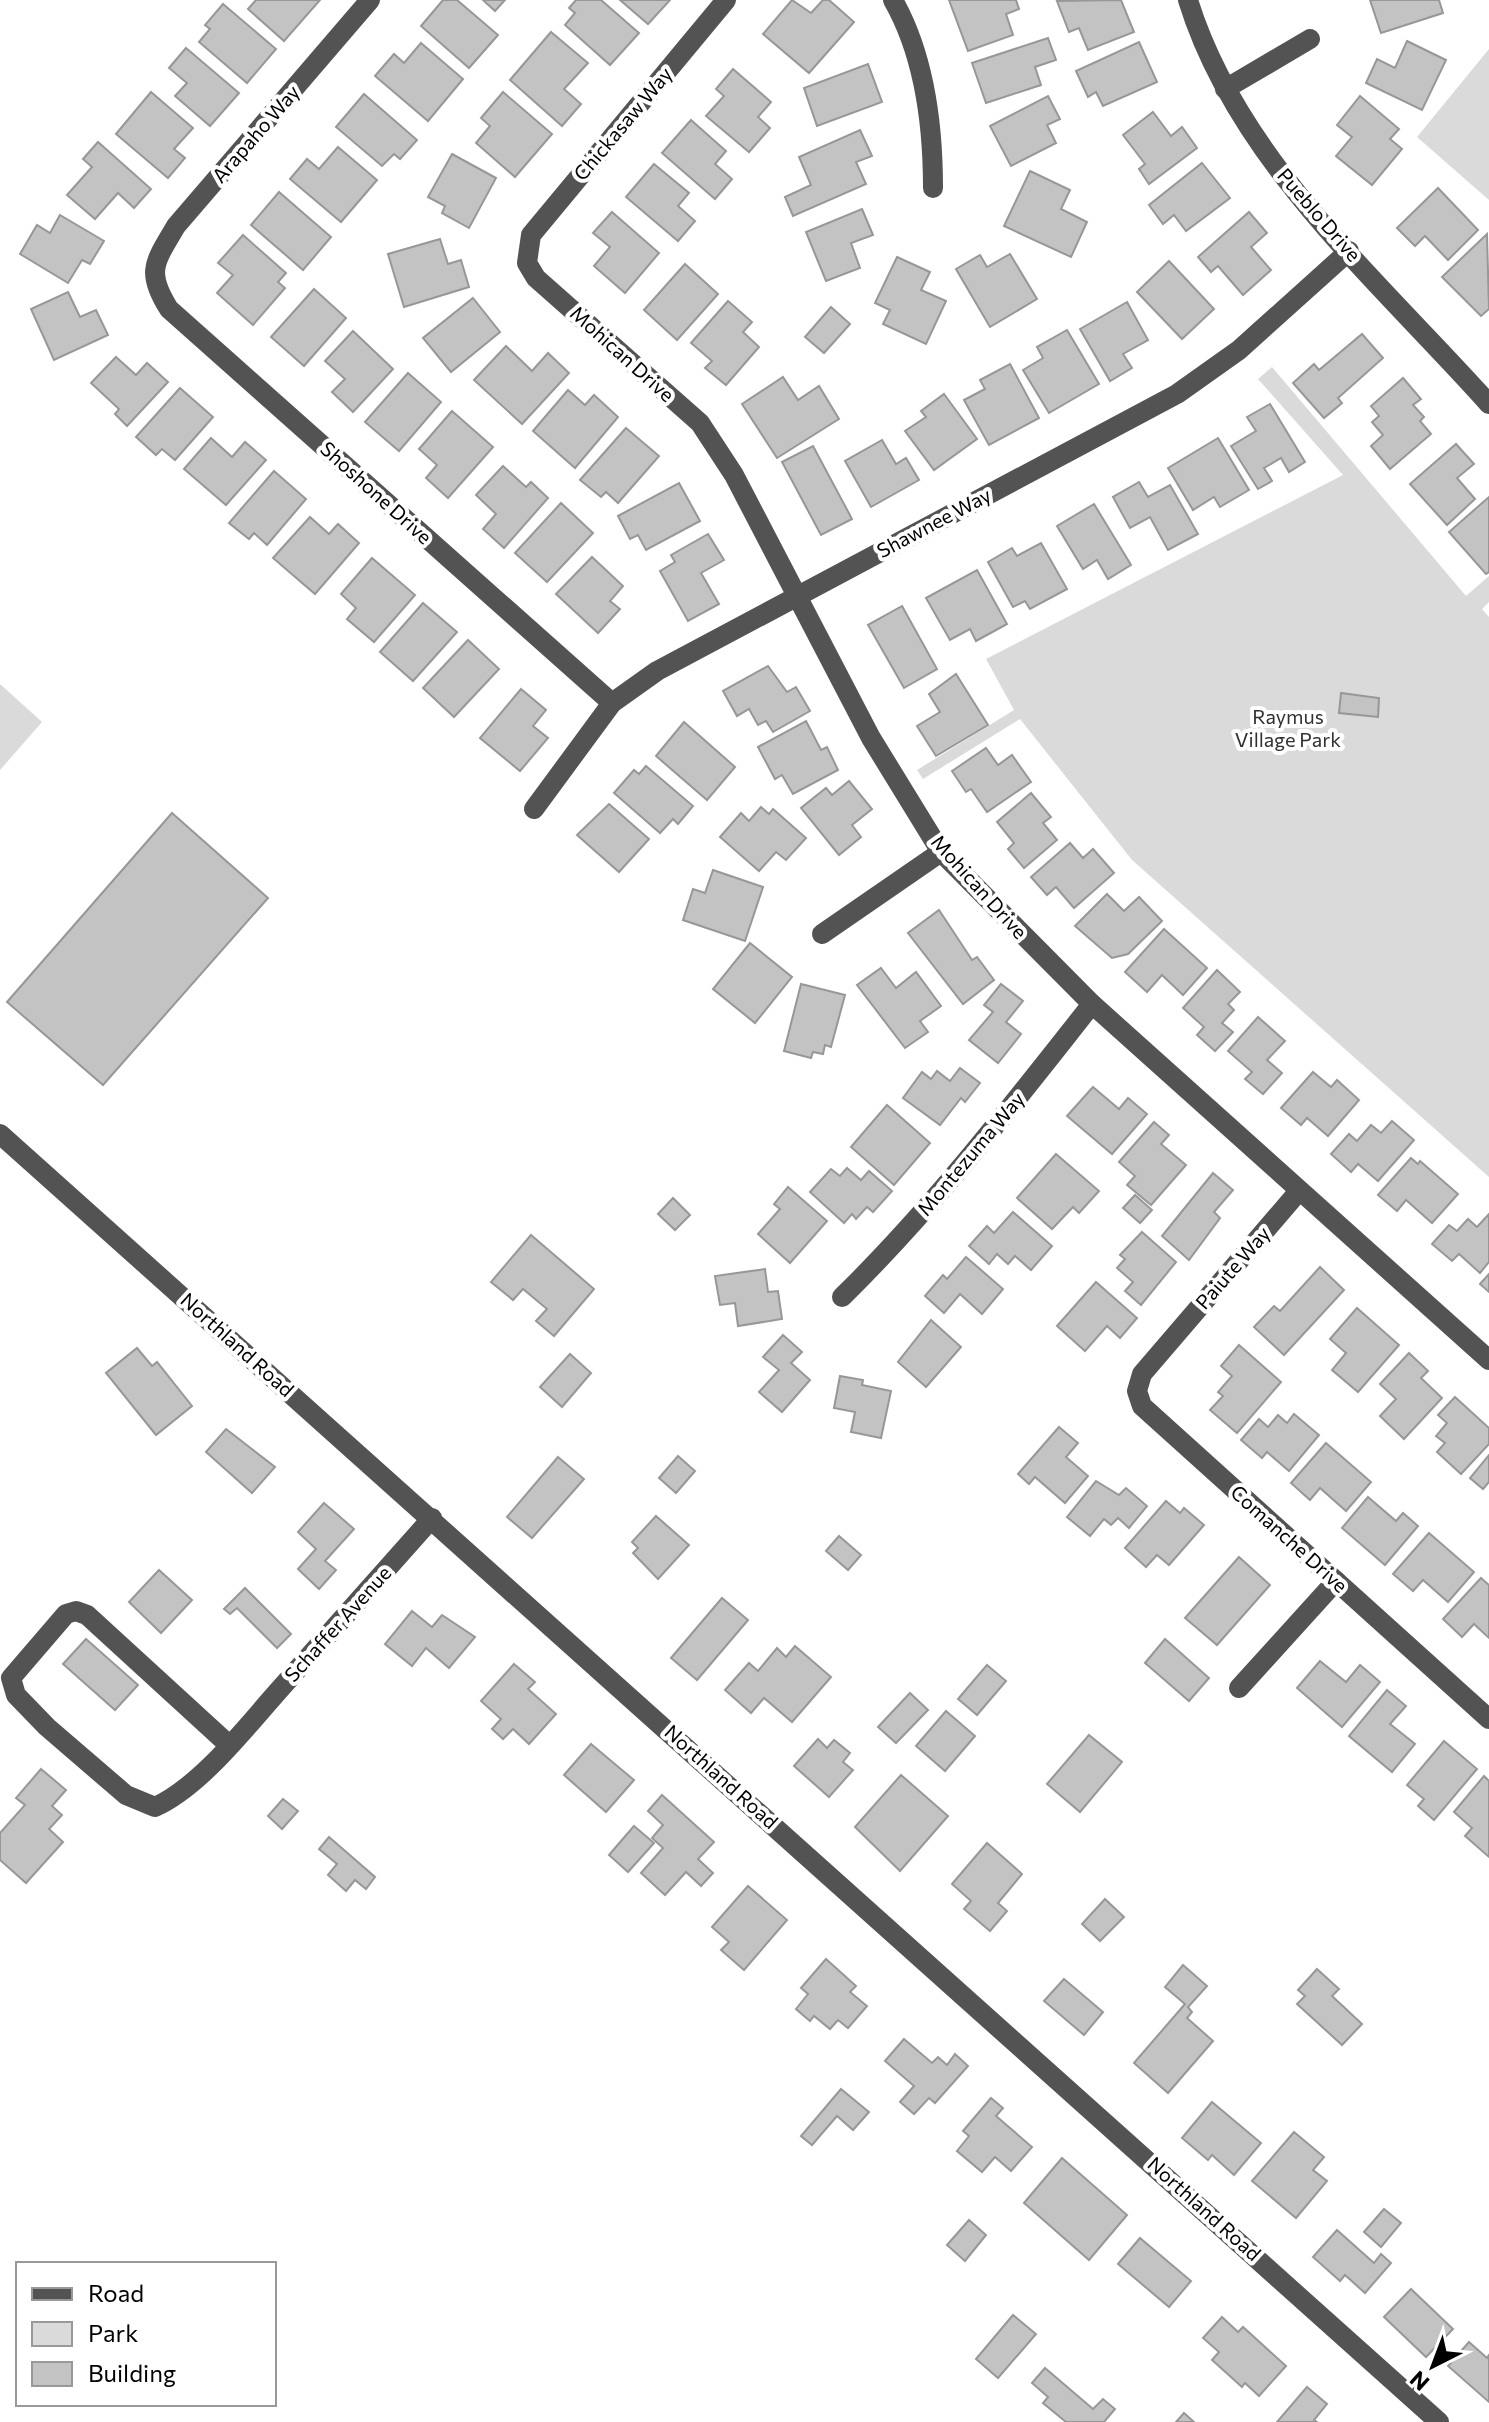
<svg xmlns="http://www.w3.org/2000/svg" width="1489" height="2422" viewBox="0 0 1489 2422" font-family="Commissioner,sans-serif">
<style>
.green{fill:#dadada}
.building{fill:#c3c3c3;stroke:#979797;stroke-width:2}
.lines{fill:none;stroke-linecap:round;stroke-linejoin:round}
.minor{stroke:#535353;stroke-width:20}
.labels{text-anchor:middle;stroke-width:8;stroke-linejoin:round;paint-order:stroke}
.street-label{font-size:20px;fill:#000;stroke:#fff}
.park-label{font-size:20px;fill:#313131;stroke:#fff}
</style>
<rect width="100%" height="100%" fill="#fff"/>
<g class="green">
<polygon points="1489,49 1489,200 1417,137"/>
<polygon points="1272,367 1466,596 1489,576 1489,602 1482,609 1489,617 1489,1177 1132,860 1020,719 923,779 917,770 1014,710 986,659 1343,475 1258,379"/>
<polygon points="0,684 42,722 0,770"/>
</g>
<g class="building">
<polygon points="256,0 320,0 284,41 248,9"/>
<polygon points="443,0 457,0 498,35 469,68 421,26"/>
<polygon points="483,0 505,0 495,11"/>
<polygon points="576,0 601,0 639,33 610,65 565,25 575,13 569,8"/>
<polygon points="620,0 670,0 648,24"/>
<polygon points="792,0 811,13 823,0 829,0 854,22 809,73 763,34"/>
<polygon points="949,0 1016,0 1019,9 1006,14 1013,35 968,51"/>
<polygon points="1121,0 1134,32 1088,50 1079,28 1069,32 1057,1"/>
<polygon points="1370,0 1439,0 1443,13 1381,33"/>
<polygon points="223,4 276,49 247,83 199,42 210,29 205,25"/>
<polygon points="551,32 588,63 564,89 581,104 562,126 510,80"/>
<polygon points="1048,38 1056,60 1035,67 1041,85 986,103 972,63"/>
<polygon points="1407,41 1446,60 1422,110 1366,83 1377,59 1395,68"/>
<polygon points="1139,42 1157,82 1103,106 1096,92 1088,97 1076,71"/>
<polygon points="421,43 463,79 428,121 375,76 394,54 404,63"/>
<polygon points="186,48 239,93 210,126 175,96 187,83 169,68"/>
<polygon points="868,64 882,102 817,126 804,88"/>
<polygon points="733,69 771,102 758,117 770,128 749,152 706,116 724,96 716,89"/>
<polygon points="151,92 193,128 174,149 185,158 168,178 116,134"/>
<polygon points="503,92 552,134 515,177 476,143 490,126 481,118"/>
<polygon points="364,94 417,140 400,159 394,154 382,166 336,127"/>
<polygon points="1048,96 1060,119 1047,125 1056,143 1011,166 990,126"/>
<polygon points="1360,96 1399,129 1390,139 1402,149 1372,185 1336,156 1352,137 1337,125"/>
<polygon points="1153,112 1171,136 1182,127 1197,148 1149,184 1139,169 1145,164 1123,135"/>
<polygon points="691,120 726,151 715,164 732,179 715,199 662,153"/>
<polygon points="860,130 872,156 856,162 866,184 793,216 785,197 811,185 799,157"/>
<polygon points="98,142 151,189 134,208 118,193 95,219 67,195 92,167 83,159"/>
<polygon points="338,147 377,180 341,222 290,179 307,159 319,169"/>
<polygon points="452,154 496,178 469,228 442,213 445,206 428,197"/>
<polygon points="1202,163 1230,198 1186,231 1174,215 1163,224 1149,205"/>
<polygon points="654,164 689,193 678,206 695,221 678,241 626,197"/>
<polygon points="1030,171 1070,190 1061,209 1087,222 1071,257 1004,226"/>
<polygon points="1438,188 1478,230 1448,260 1425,236 1415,246 1397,228"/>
<polygon points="279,192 331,237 303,270 251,225"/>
<polygon points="862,209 873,235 851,243 860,268 826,281 806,232"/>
<polygon points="612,212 659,253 625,293 594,266 610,247 593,233"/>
<polygon points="1249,212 1267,233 1251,247 1271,270 1243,295 1218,266 1211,272 1198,257"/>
<polygon points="60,215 104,241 90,264 82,260 68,283 20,254 37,225 50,233"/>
<polygon points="1487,234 1489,309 1481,316 1442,277"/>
<polygon points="243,235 286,273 278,282 285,288 253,325 217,293 233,275 218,263"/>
<polygon points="440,239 448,264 461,260 469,287 404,307 388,254"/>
<polygon points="1010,254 1037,299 990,327 956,269 980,255 987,267"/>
<polygon points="897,257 930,272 921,290 946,301 926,344 883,324 890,310 875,303"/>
<polygon points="1169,261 1214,309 1182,339 1137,292"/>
<polygon points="685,264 718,294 677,340 644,310"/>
<polygon points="314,289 346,318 304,366 271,337"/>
<polygon points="68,292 80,317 96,310 108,335 54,360 31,309"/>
<polygon points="473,298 500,332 451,372 423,338"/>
<polygon points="728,301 752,322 743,332 759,347 726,385 705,368 712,361 691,343"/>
<polygon points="1127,302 1148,340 1123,354 1132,368 1110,381 1080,329"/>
<polygon points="831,307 850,324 824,353 805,337"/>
<polygon points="1067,330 1099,384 1049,413 1023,370 1043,358 1037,347"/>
<polygon points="353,331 393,369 353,412 332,392 345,379 325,361"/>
<polygon points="1362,334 1383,358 1338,398 1342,403 1324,418 1293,383 1314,364 1319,370"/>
<polygon points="506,346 532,371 548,353 569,373 522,424 474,380"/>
<polygon points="116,357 136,375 147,363 168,382 127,426 115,414 119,409 91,383"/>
<polygon points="1010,364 1039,418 989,445 964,400 985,389 980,380"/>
<polygon points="408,373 441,402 399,451 365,422"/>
<polygon points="783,377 798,400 819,386 839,419 777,458 742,404"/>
<polygon points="1403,378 1421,399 1413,405 1424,417 1420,421 1431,434 1390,469 1371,446 1383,435 1372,422 1379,416 1371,406"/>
<polygon points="180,388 213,417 175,460 162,449 156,455 136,437"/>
<polygon points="568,390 585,405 594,395 618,417 575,468 533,431"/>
<polygon points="944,394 977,439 934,470 905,431 926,417 921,411"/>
<polygon points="1270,404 1305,462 1289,472 1281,458 1264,468 1272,481 1258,489 1231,446 1256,431 1247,417"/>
<polygon points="452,411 493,447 448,498 426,478 437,465 419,449"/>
<polygon points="626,428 659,456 618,503 606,492 601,497 580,480"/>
<polygon points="211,438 232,457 245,442 266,460 226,505 184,469"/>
<polygon points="1218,438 1249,490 1220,507 1214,497 1193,510 1168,468"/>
<polygon points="882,440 896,464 906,458 919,480 871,507 845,461"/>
<polygon points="1456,444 1474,464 1457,478 1475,499 1447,525 1410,484"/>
<polygon points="813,446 852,519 821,535 782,462"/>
<polygon points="503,466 526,487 531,482 548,498 504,548 483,529 496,514 476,495"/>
<polygon points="274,471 306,499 267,545 254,533 249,539 229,523"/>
<polygon points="1139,482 1148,497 1170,485 1198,534 1168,550 1150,517 1130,528 1113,497"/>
<polygon points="679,483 700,521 646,550 638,535 630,539 618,516"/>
<polygon points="1489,497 1489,572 1486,574 1449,532"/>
<polygon points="561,503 593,533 547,582 515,553"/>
<polygon points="1094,504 1131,565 1108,579 1097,560 1083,569 1057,526"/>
<polygon points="310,517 329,534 338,524 359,543 315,594 273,558"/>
<polygon points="708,534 724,560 701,573 719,604 688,621 660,571 675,562 671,555"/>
<polygon points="1041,543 1067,589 1030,609 1025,601 1013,607 988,562 1012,548 1017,556"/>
<polygon points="592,557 623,586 610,601 620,609 598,633 556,594"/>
<polygon points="372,558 415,595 374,642 347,619 356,608 341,594"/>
<polygon points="977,570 1007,624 976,641 970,629 950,640 926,598"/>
<polygon points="423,603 457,632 413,681 380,652"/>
<polygon points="902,606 937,669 904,688 868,625"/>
<polygon points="468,640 499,669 454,717 423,688"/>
<polygon points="768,666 787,692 796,687 810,711 773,732 766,721 758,725 749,709 737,716 723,691"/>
<polygon points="956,674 988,725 936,756 917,726 940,712 929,694"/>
<polygon points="521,689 546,710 533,726 548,738 520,771 480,738"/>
<polygon points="1341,693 1379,698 1378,717 1339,713"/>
<polygon points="806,721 821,750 827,747 838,770 793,794 782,775 775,779 758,747"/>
<polygon points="684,722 735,767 707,800 656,756"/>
<polygon points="986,748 998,765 1012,755 1031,782 987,812 971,789 966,792 952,771"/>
<polygon points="646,766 693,806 678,824 673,819 660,833 614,793 634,770 639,774"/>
<polygon points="849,781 872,809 852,825 861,837 839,855 801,808 826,788 832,795"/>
<polygon points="1031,793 1051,817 1043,823 1057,840 1024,868 1008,849 1014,843 997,822"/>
<polygon points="609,804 649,839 619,872 577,835"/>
<polygon points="761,807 769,814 773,809 806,838 786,860 776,852 759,871 720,837 741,813 749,821"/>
<polygon points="172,813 268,898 103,1085 7,1002"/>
<polygon points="1070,843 1083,858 1093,849 1114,873 1074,908 1056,887 1047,895 1031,877"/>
<polygon points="713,870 763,887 745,941 683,920 693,889 705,893"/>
<polygon points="1107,894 1124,911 1139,897 1162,921 1128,954 1112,958 1075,926"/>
<polygon points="939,910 972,960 977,957 994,980 963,1004 908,933"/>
<polygon points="1164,929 1207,968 1183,995 1162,975 1147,992 1125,972"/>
<polygon points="750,943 792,977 755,1023 713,989"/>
<polygon points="881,968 896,988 916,972 941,1006 920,1021 928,1032 905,1048 857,985"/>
<polygon points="1217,970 1240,992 1228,1004 1234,1010 1222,1023 1233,1032 1215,1051 1197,1035 1204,1027 1183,1008"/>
<polygon points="801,984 845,995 831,1047 825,1045 823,1054 813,1052 811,1058 784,1051"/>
<polygon points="1001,984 1023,1001 1006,1022 1021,1034 998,1063 969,1040 993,1012 984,1005"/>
<polygon points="1258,1017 1285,1041 1267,1060 1282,1073 1263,1094 1245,1079 1252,1072 1228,1051"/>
<polygon points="960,1068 980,1083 965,1102 961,1098 940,1125 903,1098 922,1072 931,1079 937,1071 950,1081"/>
<polygon points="1313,1072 1331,1087 1337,1080 1359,1100 1328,1136 1307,1118 1301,1125 1281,1108"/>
<polygon points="1093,1087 1119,1109 1128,1098 1147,1114 1112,1154 1067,1116"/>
<polygon points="887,1105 930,1143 894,1185 851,1147"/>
<polygon points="1392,1121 1414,1140 1378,1181 1358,1164 1351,1172 1331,1154 1349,1134 1357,1141 1371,1125 1381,1133"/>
<polygon points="1154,1122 1169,1135 1161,1144 1186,1165 1151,1205 1127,1185 1135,1176 1119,1162"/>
<polygon points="1056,1154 1099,1191 1079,1213 1073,1207 1052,1229 1017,1198"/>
<polygon points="1411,1158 1418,1164 1420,1161 1458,1194 1432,1223 1406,1200 1397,1211 1378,1195"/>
<polygon points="847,1168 861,1180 869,1171 892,1191 873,1212 867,1207 856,1219 852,1214 844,1223 810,1192 831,1169 840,1176"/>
<polygon points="1213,1173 1233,1190 1214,1212 1220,1218 1189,1260 1162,1236"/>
<polygon points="788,1187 827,1221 790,1263 758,1234 780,1209 774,1204"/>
<polygon points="1135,1195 1152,1210 1140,1223 1123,1208"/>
<polygon points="673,1198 690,1215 675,1230 658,1214"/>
<polygon points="1013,1212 1052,1246 1031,1270 1015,1256 1008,1264 997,1254 989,1264 969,1246 987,1226 994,1233"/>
<polygon points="1489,1214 1489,1262 1480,1273 1459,1254 1452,1261 1432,1244 1449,1225 1457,1231 1468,1219 1477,1227"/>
<polygon points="1142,1232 1176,1262 1141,1305 1125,1291 1133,1282 1117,1268 1125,1259 1120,1255"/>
<polygon points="531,1235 594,1289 554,1336 536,1321 547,1309 523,1289 513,1300 491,1282"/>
<polygon points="966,1257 1003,1289 982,1314 960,1294 944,1313 925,1296 943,1275 947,1279"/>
<polygon points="1320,1267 1344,1290 1284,1355 1254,1327 1274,1306 1280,1311"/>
<polygon points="765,1269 768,1292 778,1291 782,1319 738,1326 735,1303 720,1305 715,1276"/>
<polygon points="1489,1274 1489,1292 1480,1284"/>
<polygon points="1096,1282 1137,1318 1120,1338 1107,1326 1085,1351 1057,1326"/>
<polygon points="1357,1308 1399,1345 1358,1392 1332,1370 1346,1353 1330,1339"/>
<polygon points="931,1320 961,1347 926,1387 898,1362"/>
<polygon points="783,1335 802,1352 791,1363 810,1380 782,1412 759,1392 779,1370 763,1357"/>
<polygon points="1239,1345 1281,1382 1237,1433 1210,1410 1223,1396 1218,1392 1232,1376 1221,1366"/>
<polygon points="137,1348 152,1366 157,1362 192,1406 156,1435 106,1373"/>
<polygon points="1409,1353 1428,1371 1421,1378 1442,1398 1404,1439 1380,1416 1396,1399 1380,1384"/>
<polygon points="570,1354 591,1373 562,1407 540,1387"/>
<polygon points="840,1376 863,1380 862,1385 891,1391 881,1438 851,1432 855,1412 834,1408"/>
<polygon points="1455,1397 1489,1428 1489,1444 1461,1474 1437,1452 1445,1443 1436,1436 1447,1423 1438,1415"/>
<polygon points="1294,1414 1319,1435 1289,1471 1267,1452 1262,1458 1241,1440 1259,1419 1268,1427 1278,1415 1287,1423"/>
<polygon points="1059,1427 1078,1443 1066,1457 1088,1476 1065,1503 1035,1477 1029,1484 1018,1474"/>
<polygon points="226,1429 275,1467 252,1493 206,1452"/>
<polygon points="1326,1443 1371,1482 1346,1511 1320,1488 1310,1500 1291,1483"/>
<polygon points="1489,1455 1489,1482 1483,1489 1470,1478"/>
<polygon points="678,1456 695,1471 676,1493 659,1478"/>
<polygon points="558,1457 584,1479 532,1538 507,1517"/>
<polygon points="1096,1481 1119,1495 1126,1488 1147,1506 1129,1528 1118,1518 1111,1525 1104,1519 1090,1536 1067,1517"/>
<polygon points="1368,1497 1396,1521 1403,1513 1418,1526 1385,1565 1342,1528"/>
<polygon points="1166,1501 1180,1513 1184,1508 1204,1525 1169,1565 1157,1555 1146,1567 1125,1548"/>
<polygon points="324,1503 354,1529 325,1561 336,1570 319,1589 298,1569 316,1549 298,1532"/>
<polygon points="656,1516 689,1545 658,1579 633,1553 638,1548 632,1542"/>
<polygon points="1429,1533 1474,1572 1448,1602 1423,1580 1413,1591 1393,1574"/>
<polygon points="839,1536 861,1555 848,1570 826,1551"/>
<polygon points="1239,1557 1270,1585 1217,1645 1185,1618"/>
<polygon points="159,1570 192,1600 161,1633 129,1602"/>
<polygon points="1481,1578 1489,1585 1489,1638 1474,1624 1462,1637 1443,1619"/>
<polygon points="245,1588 291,1634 277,1648 237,1608 230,1614 224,1609"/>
<polygon points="722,1598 748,1620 697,1680 671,1658"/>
<polygon points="412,1611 432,1627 442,1615 475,1637 449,1668 426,1648 412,1666 385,1644"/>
<polygon points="86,1639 138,1685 115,1710 63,1664"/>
<polygon points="1165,1639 1209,1678 1189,1701 1145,1663"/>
<polygon points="795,1646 831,1677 792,1722 764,1698 751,1713 725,1690 749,1663 758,1671 777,1648 786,1657"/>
<polygon points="1320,1661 1346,1682 1360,1665 1380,1682 1342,1727 1297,1688"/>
<polygon points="514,1664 535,1682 528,1689 556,1714 529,1744 513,1729 503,1739 492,1729 501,1719 481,1701"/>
<polygon points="987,1665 1006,1681 977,1715 958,1699"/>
<polygon points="1387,1690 1406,1706 1390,1724 1415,1744 1392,1772 1349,1736"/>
<polygon points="910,1693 928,1710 896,1743 878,1727"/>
<polygon points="946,1711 975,1736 945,1771 916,1746"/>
<polygon points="1089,1735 1122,1762 1080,1812 1047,1784"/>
<polygon points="818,1739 827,1748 834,1740 850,1753 843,1762 853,1770 829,1797 794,1766"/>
<polygon points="1444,1741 1477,1769 1434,1820 1418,1806 1424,1799 1407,1785"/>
<polygon points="591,1744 634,1780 606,1812 564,1775"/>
<polygon points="41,1769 66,1790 52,1806 62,1815 49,1829 63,1842 26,1883 0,1860 0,1833 25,1805 16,1798"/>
<polygon points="901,1775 948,1816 900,1871 855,1827"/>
<polygon points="1484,1776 1489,1781 1489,1857 1465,1836 1472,1828 1454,1812"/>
<polygon points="662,1795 714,1842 698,1859 713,1873 701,1886 686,1872 665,1895 641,1873 663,1848 652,1838 663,1825 648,1811"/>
<polygon points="283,1799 298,1811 282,1829 268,1816"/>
<polygon points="634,1826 654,1843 628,1872 609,1855"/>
<polygon points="329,1837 375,1877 366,1889 355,1880 346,1891 328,1875 337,1864 319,1849"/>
<polygon points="987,1843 1022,1874 998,1903 1007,1911 990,1931 964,1909 971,1901 952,1884"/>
<polygon points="748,1886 787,1920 744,1970 721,1950 729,1942 712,1927"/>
<polygon points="1105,1899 1124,1917 1100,1941 1082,1924"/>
<polygon points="826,1959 856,1986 850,1992 867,2006 848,2028 838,2020 830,2029 814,2016 810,2021 796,2009 808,1994 801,1988"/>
<polygon points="1183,1965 1207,1986 1188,2007 1192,2012 1187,2018 1213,2041 1168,2093 1134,2063 1185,2004 1165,1987"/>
<polygon points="1317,1969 1339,1989 1332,1996 1362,2024 1342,2045 1297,2004 1305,1996 1298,1990"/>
<polygon points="1064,1979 1103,2012 1084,2035 1044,2001"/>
<polygon points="904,2039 932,2063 938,2057 947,2065 955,2054 968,2066 935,2103 929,2098 914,2114 900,2102 914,2086 885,2061"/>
<polygon points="841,2089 869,2112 853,2130 837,2116 812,2145 801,2136"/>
<polygon points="991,2098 1003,2108 996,2116 1032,2147 1011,2171 995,2157 982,2172 957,2151 969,2136 963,2131"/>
<polygon points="1212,2102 1261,2143 1234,2175 1212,2155 1208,2160 1182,2138"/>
<polygon points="1294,2132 1324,2157 1313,2170 1327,2181 1296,2218 1252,2181"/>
<polygon points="1062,2158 1127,2215 1089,2260 1024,2203"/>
<polygon points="1384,2209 1401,2223 1381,2247 1364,2232"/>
<polygon points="969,2220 986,2235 965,2261 947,2245"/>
<polygon points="1337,2230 1374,2263 1381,2254 1391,2263 1365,2293 1345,2275 1340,2281 1313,2257"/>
<polygon points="1140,2238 1191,2281 1169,2307 1118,2264"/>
<polygon points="1411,2289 1453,2329 1426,2357 1384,2317"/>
<polygon points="1013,2315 1036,2334 998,2378 976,2359"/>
<polygon points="1222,2317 1238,2332 1243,2327 1286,2366 1259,2396 1245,2383 1242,2387 1212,2360 1219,2352 1203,2338"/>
<polygon points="1469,2342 1487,2358 1489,2355 1489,2402 1448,2366"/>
<polygon points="1045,2368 1093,2409 1103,2399 1115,2409 1104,2422 1066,2422 1043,2403 1048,2397 1032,2383"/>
<polygon points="1307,2387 1327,2404 1314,2420 1317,2422 1277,2422"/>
<polygon points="1184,2413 1194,2422 1176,2422"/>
</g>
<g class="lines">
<g class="minor">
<path d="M370,0L176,226C155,262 145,271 169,309L612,703"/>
<polyline points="726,0 531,235 527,263 536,278 700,423 734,475 871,738 941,852 1092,1004 1489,1360"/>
<path d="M893,0C925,56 933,125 933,188"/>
<path d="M1188,0C1237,160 1380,282 1489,404"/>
<polyline points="1225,89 1310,39"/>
<polyline points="534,809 612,703 657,671 1177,394 1239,350 1349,251"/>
<polyline points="822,934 941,852"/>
<polyline points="0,1134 1439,2422"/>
<polyline points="1299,1191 1142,1374 1137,1391 1142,1406 1489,1719"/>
<path d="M842,1297C934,1207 1012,1105 1092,1004"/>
<polyline points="1239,1688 1336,1581"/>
<path d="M229,1745L87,1615L76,1611L66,1614L11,1678L16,1695L47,1727L126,1795L155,1807C201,1786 246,1727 280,1689C331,1632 381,1575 432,1518"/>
</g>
</g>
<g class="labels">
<g class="street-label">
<text transform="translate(623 124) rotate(-50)" y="7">Chickasaw Way</text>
<text transform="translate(256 134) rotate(-49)" y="7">Arapaho Way</text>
<text transform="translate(1319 215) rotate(49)" y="7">Pueblo Drive</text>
<text transform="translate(622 354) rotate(42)" y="7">Mohican Drive</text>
<text transform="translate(376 493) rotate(42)" y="7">Shoshone Drive</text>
<text transform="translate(934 523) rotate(-28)" y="7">Shawnee Way</text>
<text transform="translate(979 887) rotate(48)" y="7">Mohican Drive</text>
<text transform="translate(971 1154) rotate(-50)" y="7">Montezuma Way</text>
<text transform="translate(1233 1268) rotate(-49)" y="7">Paiute Way</text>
<text transform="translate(237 1345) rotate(42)" y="7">Northland Road</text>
<text transform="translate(1289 1539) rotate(42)" y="7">Comanche Drive</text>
<text transform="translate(338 1624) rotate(-48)" y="7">Schaffer Avenue</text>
<text transform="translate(721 1777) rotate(42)" y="7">Northland Road</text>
<text transform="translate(1204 2209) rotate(42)" y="7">Northland Road</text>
</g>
<g class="park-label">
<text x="1288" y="724">Raymus<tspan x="1288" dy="23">Village Park</tspan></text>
</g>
</g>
<rect x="16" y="2262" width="260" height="144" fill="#ffffff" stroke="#999999" stroke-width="2"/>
<rect x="32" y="2288" width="40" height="12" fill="#535353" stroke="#999999" stroke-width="2"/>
<text x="88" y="2302" font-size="24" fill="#000000">Road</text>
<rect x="32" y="2322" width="40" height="24" fill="#dadada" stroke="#999999" stroke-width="2"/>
<text x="88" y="2342" font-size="24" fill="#000000">Park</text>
<rect x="32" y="2362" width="40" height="24" fill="#c3c3c3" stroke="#999999" stroke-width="2"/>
<text x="88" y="2382" font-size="24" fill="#000000">Building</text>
<g transform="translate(1433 2366) rotate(222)" stroke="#ffffff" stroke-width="6" paint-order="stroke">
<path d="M0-6L14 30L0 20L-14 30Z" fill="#000000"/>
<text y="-12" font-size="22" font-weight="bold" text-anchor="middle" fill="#000000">N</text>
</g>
</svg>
